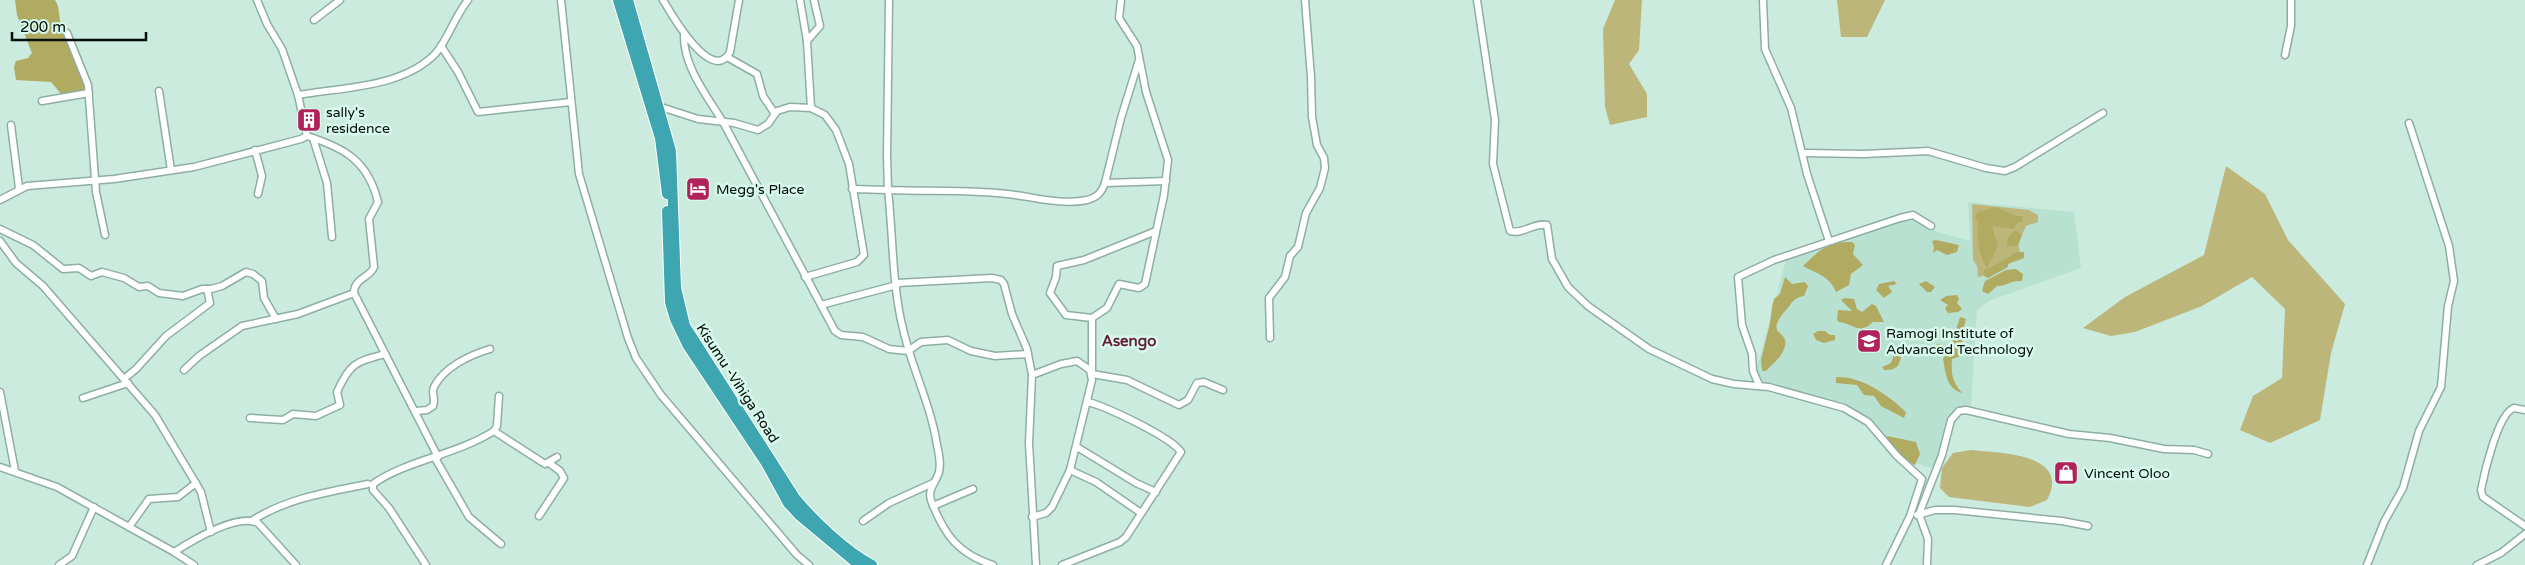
<svg xmlns="http://www.w3.org/2000/svg" width="2525" height="565" viewBox="0 0 2525 565" font-family="'Varela Round',sans-serif">
<style>
.built{fill:#b9e1d2}
.green{fill:#bcb67a}
.forest{fill:#b1aa61}
.lines{fill:none;stroke-linecap:round;stroke-linejoin:round}
.minor-casing{stroke:#8faea2;stroke-width:9}
.highway-casing{stroke:#fff;stroke-width:12}
.minor{stroke:#fff;stroke-width:6}
.highway{stroke:#3da6b1;stroke-width:10}
.labels{text-anchor:middle;stroke-width:5;stroke-linejoin:round;paint-order:stroke}
.poi-label{font-size:14px;fill:#040e0a;stroke:#d8f9ec;text-anchor:start}
.street-label{font-size:14px;fill:#040e0a;stroke:#d8f9ec}
.neighbourhood-label{font-size:15px;font-weight:bold;fill:#631f36;stroke:#d8f9ec}
</style>
<rect width="100%" height="100%" fill="#cbebdf"/>
<polygon class="built" points="1968,202 2074,212 2081,268 1989,301 1977,310 1971,408 1948,420 1937,458 1931,468 1891,455 1854,409 1760,383 1756,371 1786,260 1912,217 1938,232 1970,241"/>
<g class="green">
<polygon points="1615,0 1642,0 1639,50 1629,64 1647,94 1647,117 1610,125 1605,107 1603,29"/>
<polygon points="1837,0 1885,0 1867,37 1841,37"/>
<polygon points="2226,166 2265,194 2288,240 2345,304 2331,353 2320,420 2270,443 2240,430 2253,396 2282,378 2285,309 2252,277 2202,306 2135,332 2111,336 2083,328 2125,297 2204,255"/>
<polygon points="1972,204 2029,210 2038,215 2038,222 2026,226 2022,235 2018,236 2017,240 2021,256 1990,274 1978,277 1977,266 1973,260"/>
<path d="M1971,450C1999,453 2072,453 2047,500L2030,507L1949,497L1940,488L1942,468L1953,453Z"/>
</g>
<g class="forest">
<polygon points="15,0 55,0 58,6 61,28 89,90 62,95 51,82 16,80 14,67 16,61 28,58 32,53 17,15"/>
<path d="M1996,207L2016,216H2022V221L2016,224L2014,229L1992,226L1998,246L1987,268C1980,258 1975,237 1979,224L1975,217L1978,212Z"/>
<path d="M2016,231L2022,235L2018,246H2007C2007,238 2009,233 2016,231Z"/>
<polygon points="1936,240 1959,245 1957,252 1947,255 1937,250 1933,253 1934,247 1932,241"/>
<path d="M1845,242H1852L1855,245L1853,254L1863,265L1851,274L1849,285L1836,292C1829,275 1817,274 1803,266C1817,253 1824,244 1845,242Z"/>
<path d="M2017,252H2024V258L2008,264V267L1988,278L1984,276V270C1990,269 2009,256 2017,252Z"/>
<path d="M2016,269L2023,274L2022,281C2011,280 2007,286 1997,286L1988,294L1982,291L1985,281L2006,270Z"/>
<path d="M1785,277L1792,284L1805,282L1808,286L1804,296C1793,298 1793,302 1786,310C1763,337 1789,329 1785,346C1782,358 1773,363 1766,371H1762L1761,360L1770,323L1772,307L1774,299L1780,294Z"/>
<polygon points="1894,281 1897,284 1888,286 1892,292 1884,298 1876,290 1879,284"/>
<polygon points="1926,281 1935,287 1931,292 1927,292 1919,284"/>
<polygon points="1957,295 1959,299 1957,303 1962,309 1958,312 1948,313 1945,308 1948,305 1940,300 1946,296"/>
<path d="M1845,298L1854,299L1857,309L1862,312L1872,304L1876,306L1884,322H1873C1859,335 1854,324 1839,322L1837,320L1838,310L1852,311L1841,300Z"/>
<path d="M1960,317L1966,319L1963,330L1965,337L1962,342L1963,349L1961,356L1952,359C1951,374 1952,381 1962,393C1946,388 1946,374 1943,359L1951,346Z"/>
<polygon points="1818,331 1825,331 1830,335 1835,335 1835,340 1824,343 1816,340 1813,334"/>
<circle cx="1939" cy="350" r="6"/>
<path d="M1895,352L1902,353C1899,366 1898,370 1884,370L1882,367L1891,363Z"/>
<path d="M1836,377C1862,376 1888,395 1906,412L1904,418L1881,406L1874,396L1864,395L1857,385L1836,383Z"/>
<path d="M1887,436L1916,442L1920,454L1915,465L1905,461C1902,452 1892,447 1886,439Z"/>
</g>
<g class="lines">
<defs>
<g id="minor">
<polyline points="257,0 267,24 282,49 298,95"/>
<polyline points="561,0 579,174 628,338 636,358 661,395 797,555 809,565"/>
<path d="M663,0C670,12 712,86 730,52L739,0"/>
<polyline points="800,0 807,41 811,108"/>
<path d="M889,0L887,156L888,190C930,192 973,189 1015,195C1038,198 1063,205 1087,200C1098,197 1101,193 1105,183L1121,118L1139,60"/>
<path d="M1477,0L1495,120L1493,164L1510,231C1523,235 1534,222 1547,225L1552,259L1568,287L1588,306L1649,349L1712,379L1734,384L1769,387L1844,408L1868,422L1897,456L1922,479L1910,516L1886,565"/>
<polyline points="1763,0 1765,49 1791,108 1807,174 1829,241"/>
<polyline points="314,20 340,0"/>
<polyline points="67,33 88,85 96,192 105,235"/>
<path d="M684,35C683,66 707,96 723,122L835,331L841,335L863,337L889,349L908,351L921,342L948,340L971,351L995,356L1028,354"/>
<polyline points="807,41 820,26 814,0"/>
<polyline points="441,46 458,72 478,112 571,102"/>
<polyline points="2285,55 2291,26 2291,0"/>
<polyline points="727,57 757,74 763,96 775,114"/>
<polyline points="159,91 171,170"/>
<polyline points="42,101 89,93"/>
<polyline points="658,106 698,119 734,123 758,130 768,124 777,111 790,107 811,108 825,115 836,130 849,164 864,255 857,262 805,277"/>
<polyline points="11,125 19,188"/>
<path d="M307,136C345,148 368,161 378,202L369,219L374,267C370,278 354,278 354,293L438,457"/>
<polyline points="313,138 327,183 332,237"/>
<polyline points="255,150 262,176 258,194"/>
<polyline points="1803,153 1864,154 1928,151 1986,168 2005,171 2015,167 2103,113"/>
<polyline points="1105,183 1166,181"/>
<path d="M852,189L888,190C893,235 892,285 903,329C912,369 931,405 937,445C939,454 941,463 939,472C936,483 926,490 932,503C945,536 959,554 993,565"/>
<path d="M0,200L27,186L114,179L194,167L301,139L307,136L298,95C343,87 403,88 436,53C448,39 455,16 468,0"/>
<polyline points="0,229 33,245 63,269 79,268 91,276 102,272 124,278 139,287 148,286 159,293 183,296 202,289 211,289 222,286 246,272 253,274 262,281 264,298 276,319"/>
<polyline points="1156,231 1084,260 1057,266 1056,277 1050,293 1066,315 1092,318 1092,374 1127,380 1179,405 1188,400 1197,383 1204,382 1223,390"/>
<polyline points="0,241 16,263 43,286 155,415 201,492 211,532"/>
<polyline points="897,283 992,278 1001,280 1004,284 1012,314 1027,349 1032,375 1029,443 1036,565"/>
<polyline points="821,305 897,285"/>
<polyline points="1092,318 1107,308 1119,284 1139,288 1145,284 1164,195 1168,160 1146,92 1137,46 1119,18 1121,0"/>
<polyline points="1270,338 1269,298 1285,277 1290,256 1298,247 1306,213 1320,188 1325,168 1324,158 1317,145 1312,117 1311,77 1305,0"/>
<polyline points="184,370 199,356 242,326 298,314 354,293"/>
<polyline points="1032,375 1061,364 1077,361 1090,370 1092,380 1070,470 1052,507 1046,513 1032,517"/>
<polyline points="125,378 136,369 166,336 210,303 207,289"/>
<polyline points="1759,385 1753,371 1752,354 1742,325 1738,277 1774,260 1900,218 1913,215 1931,226"/>
<polyline points="0,392 15,471"/>
<polyline points="83,398 128,383"/>
<path d="M2525,410L2514,408C2498,413 2484,474 2481,490L2483,497L2525,526"/>
<path d="M416,411L427,410L433,406C436,399 431,393 434,387C444,367 470,355 490,349"/>
<path d="M250,418L283,420L293,414L316,416L340,405L337,392C350,363 355,362 385,354"/>
<polyline points="494,431 545,464 557,457"/>
<polyline points="1077,447 1136,483 1156,492"/>
<polyline points="435,458 469,517 501,544"/>
<path d="M0,467L57,487L174,552C193,540 237,513 258,523L296,565"/>
<polyline points="1070,470 1096,482 1141,513"/>
<polyline points="933,506 973,489"/>
<polyline points="1917,515 1935,510 1955,510 2062,521 2088,526"/>
<polyline points="539,516 564,478 560,471 549,463"/>
<path d="M253,520C288,498 328,492 368,484"/>
<polyline points="863,521 889,503 933,483"/>
<polyline points="129,527 149,499 178,497 196,483"/>
<polyline points="174,552 194,565"/>
<polyline points="59,565 72,556 94,507"/>
<path d="M426,565L389,508L373,490V484C407,460 456,455 494,431L497,426L499,396"/>
<path d="M1062,565L1120,542L1126,537L1181,452C1171,437 1107,407 1088,402"/>
<polyline points="1927,565 1928,539 1919,514 1942,455 1951,420 1959,411 1966,410 2069,434 2110,438 2164,449 2194,450 2208,454"/>
<polyline points="2367,565 2384,522 2403,488 2419,431 2441,387 2448,306 2454,281 2449,246 2409,123"/>
<polyline points="2477,565 2501,553 2525,534"/>
</g>
<g id="highway">
<polyline points="618,0 660,138 667,194"/>
<path d="M628,0L671,151L676,288L685,326L795,498C814,521 846,551 872,565"/>
<polyline points="667,211 670,302 675,319 688,346 766,463 788,503 800,516 859,565"/>
</g>
</defs>
<use href="#minor" class="minor-casing"/>
<use href="#highway" class="highway-casing"/>
<use href="#minor" class="minor"/>
<use href="#highway" class="highway"/>
</g>
<defs>
<symbol id="building-square" viewBox="-11 -11 22 22"><rect x="-9" y="-9" width="18" height="18" rx="4" fill="#b0225b" stroke="#d8f9ec"/><path d="M-4-6H4V6H1V3H-1V6H-4ZM-2.5-4.3h1.7v1.8h-1.7ZM.8-4.3h1.7v1.8H.8ZM-2.5-1h1.7V.8h-1.7ZM.8-1h1.7V.8H.8Z" fill="#fff"/></symbol>
<symbol id="hotel-square" viewBox="-11 -11 22 22"><rect x="-9" y="-9" width="18" height="18" rx="4" fill="#b0225b" stroke="#d8f9ec"/><path d="M-6-4.5h1.5V1H6V5H4.5V3h-9V5H-6ZM-4 0a1.8 1.8 0 1 1 3.6 0ZM.5 0V-2.5h3Q6-2.5 6 0Z" fill="#fff"/></symbol>
<symbol id="university-square" viewBox="-11 -11 22 22"><rect x="-9" y="-9" width="18" height="18" rx="4" fill="#b0225b" stroke="#d8f9ec"/><path d="M0-5L7-2L0 1L-7-2ZM-4 1L0 2.5L4 1V4Q0 6-4 4Z" fill="#fff"/></symbol>
<symbol id="shop-square" viewBox="-11 -11 22 22"><rect x="-9" y="-9" width="18" height="18" rx="4" fill="#b0225b" stroke="#d8f9ec"/><path d="M-5-2.5h2.3a2.7 3.5 0 0 1 5.4 0H5L5.5 6h-11ZM-1.5-2.5h3a1.5 2.3 0 0 0-3 0Z" fill="#fff"/></symbol>
</defs>
<g fill-rule="evenodd">
<use href="#building-square" x="295" y="106" width="28" height="28"/>
<use href="#hotel-square" x="684" y="175" width="28" height="28"/>
<use href="#university-square" x="1855" y="327" width="28" height="28"/>
<use href="#shop-square" x="2052" y="459" width="28" height="28"/>
</g>
<g class="labels">
<g class="poi-label">
<text x="326" y="117">sally's<tspan x="326" dy="16">residence</tspan></text>
<text x="716" y="194">Megg's Place</text>
<text x="1886" y="338">Ramogi Institute of<tspan x="1886" dy="16">Advanced Technology</tspan></text>
<text x="2084" y="478">Vincent Oloo</text>
</g>
<g class="street-label">
<text transform="translate(738 383) rotate(57)" y="5">Kisumu -Vihiga Road</text>
</g>
<g class="neighbourhood-label">
<text x="1129" y="346">Asengo</text>
</g>
</g>
<path d="M12 32v8h134v-8" fill="none" stroke="#040e0a" stroke-width="2.5"/>
<text x="20" y="32" font-size="15" fill="#040e0a" stroke="#d8f9ec" stroke-width="4" paint-order="stroke">200 m</text>
</svg>
